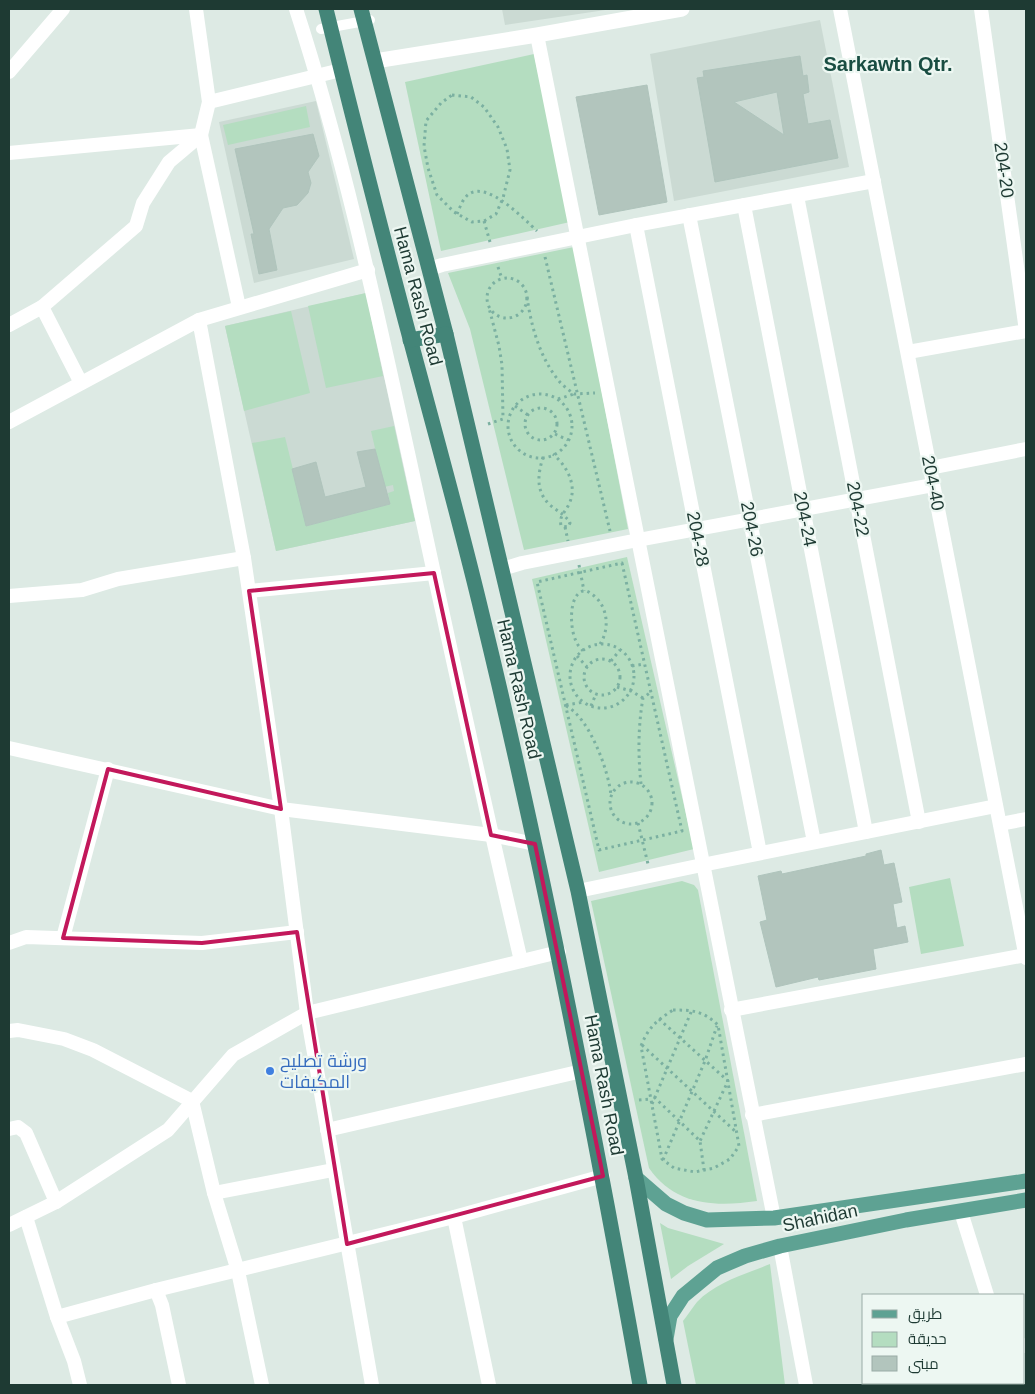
<svg xmlns="http://www.w3.org/2000/svg" width="1035" height="1394" viewBox="0 0 1035 1394" font-family="Helvetica,Cairo,sans-serif">
<style>
.built{fill:#cbdad3}
.green{fill:#b4ddc0}
.building{fill:#b2c5bd;stroke:#afc4bc;fill-rule:evenodd}
.lines{fill:none;stroke-linecap:round;stroke-linejoin:round}
.path{stroke:#7bb0a1;stroke-width:3;stroke-dasharray:2.5 4;stroke-linecap:butt}
.pedestrian{stroke:#fff;stroke-width:10}
.minor{stroke:#fff;stroke-width:14}
.tertiary{stroke:#fff;stroke-width:15}
.primary{stroke:#5ea293;stroke-width:15}
.trunk{stroke:#438578;stroke-width:15}
.marked{fill:none;stroke:#c2185b;stroke-width:4;stroke-linejoin:round}
.shop-dot{fill:#3f7fe0;stroke:#edf7f2;stroke-width:2}
.labels{text-anchor:middle;stroke-width:4.5;stroke-linejoin:round;paint-order:stroke}
.street-label{font-size:18px;fill:#1e3a33;stroke:#edf7f2}
.shop-label{font-size:18px;fill:#366cbe;stroke:#edf7f2;text-anchor:start}
.quarter-label{font-size:20px;font-weight:bold;fill:#194d42;stroke:#edf7f2}
</style>
<rect width="100%" height="100%" fill="#ddeae4"/>
<g class="built">
<polygon points="502,9 612,9 505,25"/>
<polygon points="820,20 849,167 674,201 650,54"/>
<polygon points="316,101 354,259 254,283 219,122"/>
<polygon points="366,293 415,521 276,551 225,326"/>
</g>
<g class="green">
<polygon points="534,54 570,222 441,251 405,82"/>
<polygon points="306,106 310,127 228,145 223,125"/>
<polygon points="574,247 628,529 524,550 470,329 448,273"/>
<polygon points="366,293 383,376 326,388 308,306"/>
<polygon points="291,311 310,393 244,411 225,326"/>
<polygon points="394,426 415,521 276,551 252,443 285,437 307,526 390,504 388,493 394,491 393,485 384,487 371,431"/>
<polygon points="627,557 694,849 599,872 532,579"/>
<polygon points="950,878 964,946 921,954 909,887"/>
<path d="M682,881L694,885L698,890L757,1201C716,1207 675,1206 649,1168L591,901Z"/>
<polygon points="660,1223 668,1228 724,1244 688,1266 671,1279"/>
<path d="M770,1264L785,1385H696L683,1321C688,1315 692,1308 697,1302C716,1282 746,1274 770,1264Z"/>
</g>
<g class="building">
<path d="M800,56L803,76L807,75L809,92L803,94L808,124L830,120L838,158L715,182L697,78L704,77L703,71ZM777,92L784,135L734,102Z"/>
<polygon points="647,85 667,202 599,215 576,97"/>
<polygon points="313,134 319,156 308,172 311,183 308,193 297,205 283,208 269,229 277,270 259,274 251,234 254,234 235,149"/>
<polygon points="375,449 390,504 306,526 292,469 316,462 325,497 366,487 357,452"/>
<polygon points="881,850 884,865 894,863 902,902 893,904 897,928 905,926 908,942 873,949 876,969 819,980 818,977 776,987 760,922 767,920 758,876 781,871 782,874 866,856 866,854"/>
</g>
<g class="lines">
<g class="path">
<polygon points="452,95 471,97 484,107 498,127 507,149 510,170 503,198 496,214 484,221 472,222 454,212 437,195 428,168 424,146 426,121 441,103"/>
<path d="M457,214C460,207 463,198 469,194C488,181 524,219 537,231"/>
<polyline points="484,221 490,242"/>
<polyline points="545,257 610,531"/>
<polyline points="498,267 502,279"/>
<circle cx="507" cy="298" r="20"/>
<path d="M527,297C531,326 540,358 559,381C563,386 569,390 574,394L595,393"/>
<circle cx="540" cy="426" r="32"/>
<polyline points="558,399 574,394"/>
<polyline points="515,406 528,415"/>
<circle cx="541" cy="424" r="16"/>
<polyline points="488,424 503,419 502,365 499,346 489,308"/>
<polyline points="555,434 568,440"/>
<path d="M543,457C538,474 535,491 550,505C557,511 565,514 570,523L568,527L561,526C559,515 565,513 569,504C578,486 567,466 553,454"/>
<polyline points="565,527 568,541"/>
<polygon points="622,563 682,831 599,850 537,582"/>
<polyline points="579,565 584,591"/>
<circle cx="602" cy="676" r="32"/>
<path d="M583,651C581,648 577,645 576,641C570,630 568,595 583,591C587,590 590,593 593,595C608,606 610,629 600,644"/>
<polyline points="577,656 587,667"/>
<circle cx="602" cy="677" r="18"/>
<polyline points="611,661 620,650"/>
<polyline points="632,666 644,664"/>
<polyline points="617,687 631,691 643,698"/>
<polyline points="566,705 584,702"/>
<path d="M566,706C589,717 609,771 611,796"/>
<polyline points="591,706 596,694"/>
<circle cx="631" cy="803" r="21"/>
<path d="M641,784C638,755 638,727 643,698L651,692"/>
<polyline points="638,823 648,864"/>
<path d="M673,1010C693,1010 703,1011 718,1025L739,1146L730,1159L714,1168L695,1172L674,1168L662,1159L641,1046C648,1028 656,1021 673,1010Z"/>
<polyline points="659,1019 728,1081 700,1141"/>
<polyline points="642,1045 736,1132"/>
<polyline points="654,1097 700,1141 704,1170"/>
<polyline points="639,1100 651,1099"/>
<polyline points="652,1104 692,1010"/>
<polyline points="663,1160 705,1061 717,1026"/>
</g>
<polyline class="pedestrian" points="321,29 370,20"/>
<g class="minor">
<path d="M296,9C345,160 378,316 412,471C447,635 483,798 521,961"/>
<polyline points="840,9 1026,958"/>
<polyline points="981,9 1026,331"/>
<polyline points="537,35 774,1218"/>
<polyline points="9,72 63,9"/>
<polyline points="209,102 341,70"/>
<polyline points="9,153 201,135 239,307"/>
<polyline points="797,196 919,822"/>
<polyline points="744,205 866,832"/>
<polyline points="689,215 814,842"/>
<polyline points="636,225 760,853"/>
<polyline points="429,269 442,265 636,225 874,181"/>
<polyline points="42,307 136,226 143,203 169,162 201,135 209,102 196,9"/>
<polyline points="199,320 244,558 281,809 307,1013 372,1385"/>
<polyline points="9,325 42,307 81,383"/>
<polyline points="908,352 1026,331"/>
<polyline points="9,422 199,320 368,270"/>
<polyline points="930,468 1026,449"/>
<polyline points="502,569 522,563 638,540 933,485"/>
<polyline points="249,591 434,573"/>
<polyline points="9,596 82,590 118,579 244,558"/>
<polyline points="9,748 281,809 491,835 535,844"/>
<polyline points="1000,824 1026,819"/>
<polyline points="578,891 702,865 996,806"/>
<polyline points="63,938 108,769"/>
<polyline points="9,943 26,937 202,943 297,932"/>
<polyline points="731,1010 1026,955"/>
<polyline points="9,1031 18,1030 64,1039 93,1050 192,1101 214,1193 238,1271 262,1385"/>
<polyline points="752,1115 1026,1064"/>
<polyline points="9,1129 18,1127 26,1133 56,1202"/>
<polyline points="327,1130 582,1071"/>
<polyline points="214,1193 333,1170"/>
<polyline points="961,1212 987,1295"/>
<polyline points="26,1217 57,1317 74,1361 80,1385"/>
<polyline points="454,1217 489,1385"/>
<polyline points="9,1225 56,1202 168,1130 233,1055 307,1013 559,952"/>
<polyline points="780,1246 806,1385"/>
<polyline points="156,1290 162,1305 179,1385"/>
<polyline points="57,1317 156,1290 454,1217 603,1176"/>
<polyline points="1024,1346 1026,1345"/>
<polyline points="950,1383 951,1385"/>
<polyline points="1010,1383 1011,1385"/>
</g>
<polyline class="tertiary" points="375,61 537,35 682,9"/>
<g class="primary">
<polyline points="636,1178 666,1204 684,1213 707,1220 774,1218 1026,1181"/>
<polyline points="666,1339 670,1316 683,1296 717,1268 745,1256 780,1246 906,1220 1026,1200"/>
</g>
<g class="trunk">
<path d="M326,9C357,135 389,261 423,387C443,462 464,538 482,614C544,869 594,1127 640,1385"/>
<polyline points="361,9 446,334 578,891 636,1178 674,1385"/>
<polyline points="410,340 446,334"/>
</g>
</g>
<path class="marked" d="M434,573L491,835L535,844L603,1176L347,1244L297,932L202,943L63,938L108,769L281,809L249,591Z"/>
<circle class="shop-dot" cx="270" cy="1071" r="5"/>
<g class="labels">
<g class="street-label">
<text transform="translate(1004 170) rotate(82)" y="6">204-20</text>
<text transform="translate(418 296) rotate(75)" y="6">Hama Rash Road</text>
<text transform="translate(933 483) rotate(79)" y="6">204-40</text>
<text transform="translate(858 509) rotate(79)" y="6">204-22</text>
<text transform="translate(805 519) rotate(79)" y="6">204-24</text>
<text transform="translate(752 529) rotate(79)" y="6">204-26</text>
<text transform="translate(698 539) rotate(79)" y="6">204-28</text>
<text transform="translate(519 689) rotate(77)" y="6">Hama Rash Road</text>
<text transform="translate(604 1085) rotate(79)" y="6">Hama Rash Road</text>
<text transform="translate(820 1218) rotate(-12)" y="6">Shahidan</text>
</g>
<g class="shop-label">
<text x="280" y="1067">ورشة تصليح<tspan x="280" dy="21">المكيفات</tspan></text>
</g>
<g class="quarter-label">
<text x="888" y="71">Sarkawtn Qtr.</text>
</g>
</g>
<rect width="1035" height="1394" fill="none" stroke="#1e3a33" stroke-width="20"/>
<rect x="862" y="1294" width="162" height="90" fill="#edf7f2" stroke="#9aaba6"/>
<rect x="872" y="1310" width="25" height="8" fill="#5ea293" stroke="#9aaba6"/>
<text x="908" y="1319" font-size="15" fill="#1e3a33">طريق</text>
<rect x="872" y="1332" width="25" height="15" fill="#b4ddc0" stroke="#9aaba6"/>
<text x="908" y="1344" font-size="15" fill="#1e3a33">حديقة</text>
<rect x="872" y="1356" width="25" height="15" fill="#b2c5bd" stroke="#9aaba6"/>
<text x="908" y="1369" font-size="15" fill="#1e3a33">مبنى</text>
</svg>
